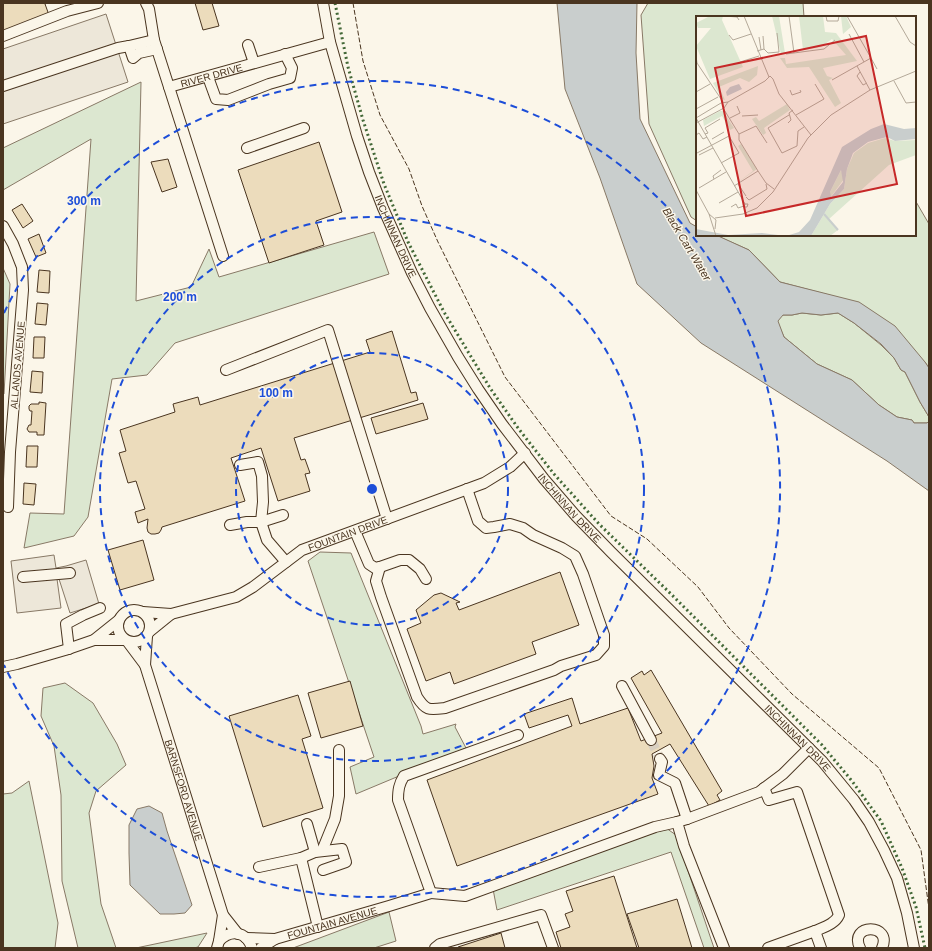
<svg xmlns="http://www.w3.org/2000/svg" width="932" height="951" viewBox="0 0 932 951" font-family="Arial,sans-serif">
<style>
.green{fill:#dce7d0;stroke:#887966}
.parking{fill:#ede7d9;stroke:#887966}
.water{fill:#c9cecd;stroke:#887966}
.building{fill:#ecdcbc;stroke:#4a3520}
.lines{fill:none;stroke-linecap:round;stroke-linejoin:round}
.minor-tunnel{stroke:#d8cfc1;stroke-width:10;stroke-dasharray:10 5;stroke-linecap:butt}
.minor-casing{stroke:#4a3520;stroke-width:12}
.minor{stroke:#fbf6e9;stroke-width:10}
.hedge{stroke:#436837;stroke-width:3;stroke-dasharray:2 3;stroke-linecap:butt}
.fence{stroke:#4a3520;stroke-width:1;stroke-dasharray:5 2;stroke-linecap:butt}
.ring{fill:none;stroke:#1d4ed8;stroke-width:2;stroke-dasharray:7 5}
.labels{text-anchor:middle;stroke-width:3;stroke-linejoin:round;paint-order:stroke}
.street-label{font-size:10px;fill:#4a3520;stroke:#fbf6e9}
.water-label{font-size:11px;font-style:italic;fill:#4a3520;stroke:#fbf6e9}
.inset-river{fill:none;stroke:#c9cecd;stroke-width:2}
.inset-road{fill:none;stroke:#b4a999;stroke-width:1}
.view{fill:#c62828;fill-opacity:0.15;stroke:#c62828;stroke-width:2}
.inset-edge{fill:none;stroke:#4a3520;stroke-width:2}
.centre{fill:#1d4ed8;stroke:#fbf6e9;stroke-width:2}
.ring-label{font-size:12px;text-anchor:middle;font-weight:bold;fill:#1d4ed8;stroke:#fbf6e9;stroke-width:3;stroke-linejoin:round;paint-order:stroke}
</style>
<rect width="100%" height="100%" fill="#fbf6e9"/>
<g class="green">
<polygon points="648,3 803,3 804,17 697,17 697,221 691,217 649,124 641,15"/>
<polygon points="141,82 136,301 191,287 209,249 219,277 374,232 389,274 175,343 147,375 112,379 88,517 74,536 24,548 30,513 64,514 91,139 3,190 3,148"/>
<polygon points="915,200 929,224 929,368 925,362 859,303 780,282 749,250 722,238 717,235 915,235"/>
<polygon points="3,268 10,284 4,394 3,394"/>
<polygon points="802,313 821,315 838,313 854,323 881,345 894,358 901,370 905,372 920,402 929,417 929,421 927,423 914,423 912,420 897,417 879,405 852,380 817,364 784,337 777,321 782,315 792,315"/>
<polygon points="320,552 351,553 421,726 423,734 456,724 455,727 466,748 356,794 350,767 374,757 308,561"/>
<polygon points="65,683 93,703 117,744 126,765 96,791 89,813 101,904 116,948 78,948 62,881 61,795 54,746 41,716 43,688"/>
<polygon points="29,781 58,923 55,948 3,948 3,794 12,793"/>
<polygon points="666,828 676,835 714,948 704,948 671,852 497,910 493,889"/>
<polygon points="389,912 396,941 374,948 293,948"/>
<polygon points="207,933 198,947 194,948 136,948"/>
</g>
<g class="parking">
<polygon points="106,14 128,82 3,124 3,49"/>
<polygon points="54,555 56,568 66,566 86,560 99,604 70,613 59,579 57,579 61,608 17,613 11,561"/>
</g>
<g class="water">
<polygon points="557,3 637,3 636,53 640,119 690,223 697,227 697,235 716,235 749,250 780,282 859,302 895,326 925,362 929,368 929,417 920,402 905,372 901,370 894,358 881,344 854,323 838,313 821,315 802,313 792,315 783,315 778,321 784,337 817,364 852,380 879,405 897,417 912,420 914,423 927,423 929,421 929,491 887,461 701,343 637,284 600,178 565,89"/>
<polygon points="149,806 162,813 167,831 192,905 185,913 174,914 160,914 130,885 129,853 129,825 137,809"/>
</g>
<g class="building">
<polygon points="3,3 48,3 45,4 49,15 3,31"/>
<polygon points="195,3 212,3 219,26 203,30"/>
<polygon points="319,142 342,212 316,221 324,245 269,263 238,170"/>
<polygon points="168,159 177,187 162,192 151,162"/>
<polygon points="22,204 33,221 23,228 12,210"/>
<polygon points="39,234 46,253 36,257 28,239"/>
<polygon points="39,270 50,271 49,293 37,292"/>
<polygon points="37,303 48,304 46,325 35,324"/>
<polygon points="392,331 411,393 416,392 418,400 294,438 301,460 305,459 310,473 305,474 310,491 278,501 261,448 231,458 245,501 162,527 161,530 159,533 155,534 151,534 148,532 147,528 148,519 138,523 135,512 145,509 136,481 128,483 119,453 126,451 120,430 175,412 173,404 198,397 200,405 370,352 366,340"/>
<polygon points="34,337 45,337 44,358 33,358"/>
<polygon points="32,371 43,372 42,393 30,392"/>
<polygon points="39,402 46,403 44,435 37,435 37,432 29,432 27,429 29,425 31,425 32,411 30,411 29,409 29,406 31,404 39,404"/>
<polygon points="423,403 428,419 376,434 371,418"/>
<polygon points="27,446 38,446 37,467 26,467"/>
<polygon points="24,483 36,484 34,505 23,504"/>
<polygon points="143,540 154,580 120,590 108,550"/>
<polygon points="560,572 579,625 532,642 536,654 454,684 450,672 426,681 407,629 421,623 416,610 434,595 441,593 460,602 456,603 459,610"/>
<polygon points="651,670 722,791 717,795 720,800 709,806 670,744 652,754 654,766 652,778 658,794 457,866 427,780 572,726 568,715 529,728 524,714 572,698 580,724 628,708 641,741 662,733 631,678 642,671 644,675"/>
<polygon points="350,681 363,726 321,738 308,693"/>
<polygon points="298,695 311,736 302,739 323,808 263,827 229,716"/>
<polygon points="614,876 637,948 561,948 556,932 570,927 565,914 573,911 566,891"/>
<polygon points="677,899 692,948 639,948 627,914"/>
<polygon points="501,933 505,948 459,948 458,947"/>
</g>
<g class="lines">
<polyline class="minor-tunnel" points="651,740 660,759"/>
<defs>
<g id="minor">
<polyline points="146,3 149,9 154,40 169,87 223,256"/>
<path id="s1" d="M323,3L330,42L357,136L369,172L383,208L412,273L430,308L458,357L478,389L502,424L544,479L576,516L611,552L822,761L854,800L869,822L884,850L897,878L907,913L914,948"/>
<polyline points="3,36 67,11 98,3"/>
<polyline points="248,45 254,63"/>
<polyline points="129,46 133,58 139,53 157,49"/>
<polyline points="208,77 216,99 228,100 269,84 290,78 292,68 285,54"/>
<polyline points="3,86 118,48 129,46 154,40"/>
<path id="s2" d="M169,87L330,42"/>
<polyline points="247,148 304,128"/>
<polyline points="3,226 13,244 22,267 23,290 10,452 8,507"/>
<polyline points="226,370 328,330 387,519"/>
<polyline points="283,515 261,522 267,540 286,562"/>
<polyline points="230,525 247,522 261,522 263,502 262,476 258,462 240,465"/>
<polyline points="355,531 369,564 375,568 380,567 400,560 409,560 420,569 426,579"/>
<path d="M380,567L376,581L381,597L417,697C426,711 429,710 445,708L554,670L561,666L596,655L604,646V635L583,574L575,556L562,548L533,535L523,528L510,524L494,527L486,528L478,521L467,489"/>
<polyline points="23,577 70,573"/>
<circle cx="134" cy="626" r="16"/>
<path id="s3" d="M143,612L171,614L236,597L253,587L302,550L484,483L510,467L525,453"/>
<polyline points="150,631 171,614"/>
<polyline points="94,640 124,640"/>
<path id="s4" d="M127,641L145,665L223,915L238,934"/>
<polyline points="69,649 66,624 83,615 100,608"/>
<polyline points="145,665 147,636"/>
<polyline points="3,667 17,664 65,650 94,640 119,620"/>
<polyline points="622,686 651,740"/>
<polyline points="660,759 662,762 659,775 675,783 687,819"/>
<path d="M764,788L769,800L797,792L839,915C835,924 824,927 815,931"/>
<polyline points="307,824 315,852"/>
<polyline points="322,851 335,819 339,796 339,750"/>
<polyline points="301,858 315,852 342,849 346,862 323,870"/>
<polyline points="259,867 301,858 318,927"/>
<polyline points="431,893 465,896 655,827 677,822"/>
<polyline points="246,938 275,939"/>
<path d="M219,941C231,929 246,931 252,948"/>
<polyline points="217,948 219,941 223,915"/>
<path id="s5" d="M261,948L275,939L389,906L431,893L398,800C398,790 399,784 404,776L518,735"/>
<polyline points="435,948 440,944 541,915 553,948"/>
<polyline points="724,948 684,846 677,822 687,819 759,792 783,774 809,748"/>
<polyline points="768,948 815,931 821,948"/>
<path d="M860,948C848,923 893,923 882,948"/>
</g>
</defs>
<use href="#minor" class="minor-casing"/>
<use href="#minor" class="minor"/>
<polyline class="hedge" points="335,3 348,67 363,120 384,184 408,242 444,312 490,388 518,428 554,474 599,524 671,594 822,745 852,781 881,821 902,868 916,907 925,948"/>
<polyline class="fence" points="353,3 363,61 380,115 409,169 422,206 438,242 505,377 611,516 647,539 698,587 729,628 792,694 879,768 921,850 929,909"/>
</g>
<g class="ring">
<circle cx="372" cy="489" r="136"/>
<circle cx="372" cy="489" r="272"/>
<path d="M4 313A408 408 0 1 1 4 665"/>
</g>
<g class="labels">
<g class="street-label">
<text dy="4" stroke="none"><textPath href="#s2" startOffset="44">RIVER DRIVE</textPath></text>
<text dy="4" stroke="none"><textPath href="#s1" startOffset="245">INCHINNAN DRIVE</textPath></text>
<text transform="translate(17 365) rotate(-85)" y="4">ALLANDS AVENUE</text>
<text dy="4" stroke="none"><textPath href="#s1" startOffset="569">INCHINNAN DRIVE</textPath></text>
<text dy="4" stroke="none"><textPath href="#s3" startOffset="225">FOUNTAIN DRIVE</textPath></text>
<text dy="4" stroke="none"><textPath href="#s1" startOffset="893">INCHINNAN DRIVE</textPath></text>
<text dy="4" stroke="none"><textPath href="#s4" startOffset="161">BARNSFORD AVENUE</textPath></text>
<text dy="4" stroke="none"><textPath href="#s5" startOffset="76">FOUNTAIN AVENUE</textPath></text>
</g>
<g class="water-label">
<text transform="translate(687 244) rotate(59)" y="4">Black Cart Water</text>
</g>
</g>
<g transform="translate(696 16)">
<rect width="220" height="220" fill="#fbf6e9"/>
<path d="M14,0H27L26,4L47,51L14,63L0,30L15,12H2L0,7ZM76,0H83L89,37L85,38ZM103,0H127L129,16L140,17L161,45L127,52L131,60L137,62L133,64L145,87L139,91L113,51L91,52L84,42H89L90,48L150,39L136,23L125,31L107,34ZM145,0H150L155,11L147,18ZM62,50L61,59L53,66L44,62L23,71L29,84L26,83L17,67ZM91,88L94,94L68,112L70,117L67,119L56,103L60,101L63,105ZM24,95H27L38,112L34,114L26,100L8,110L7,104ZM189,122L199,125L220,124V139L193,149L133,203L142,214L134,220H115L134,188L148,173L151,153L158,137L172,127ZM45,128L61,153L41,167L57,155L42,130ZM145,154L148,163L134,182V176Z" fill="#dce7d0"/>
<path d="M43,68L46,73L31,80L30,76L34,71ZM188,108L208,113L220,112V123L199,125L191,121L183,123L172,126L157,137L151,153L148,173L134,188L115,220H0V213L32,219L66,217L90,220L103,216L114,204L146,131L175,113ZM145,154L147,166L135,181L134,176Z" fill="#c9cecd" fill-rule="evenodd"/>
<path class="inset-river" d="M128,198L142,214"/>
<path class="inset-road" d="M29,0L41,1L43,4M48,0L73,61M93,0L98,37M130,0L131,5H142L143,0M199,0L214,26L220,30M153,18L168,46M33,19L37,24L55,18M67,20L68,33M63,21L65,34M61,35L68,33L72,37L83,36L81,17M90,38L128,33L139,24M0,40L1,47L27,86M175,42L181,53M44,46L63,40M161,50L174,74M164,56L161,60L167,69L171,67M77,63L83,78L115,119M136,64L175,42L151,0M198,65L210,87L220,86M94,74L96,79L105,76L104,74M0,76L14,68M27,92L43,118L60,110L71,127M0,93L22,81M93,99L72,112L86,137L101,130L102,115L108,111M100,99L128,83L119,68M46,100L62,99M0,102L49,188L48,191H51L52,188H49M0,102L25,87L32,86M34,102L44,97L41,90M0,107L28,92L32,86L69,65L74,60L77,63M92,107L95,104L93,97L97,94M9,118L12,117L9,112L24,103M43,118V124L62,155M0,119L3,117L7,123L11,121M16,123L28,116M1,137L33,120L43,137L25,147M3,139L17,132M18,163L17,160L25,154M42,168L50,180M38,170L62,155L70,167L78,173M3,172L30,156M0,174L13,198L20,220M50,181L53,184L71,173L70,168M23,187L42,176M35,191L40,188L42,192L48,190M13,198L20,204L19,213M19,202L47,198L61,192L77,176L112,122L135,99L174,74L220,55"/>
<path class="view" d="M170,20L201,168L50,200L19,52Z"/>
<rect width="220" height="220" class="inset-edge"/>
</g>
<circle cx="372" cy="489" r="6" class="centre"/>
<g class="ring-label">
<text x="84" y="205">300 m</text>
<text x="180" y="301">200 m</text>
<text x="276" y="397">100 m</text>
</g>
<rect width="932" height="951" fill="none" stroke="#4a3520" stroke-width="8"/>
</svg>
